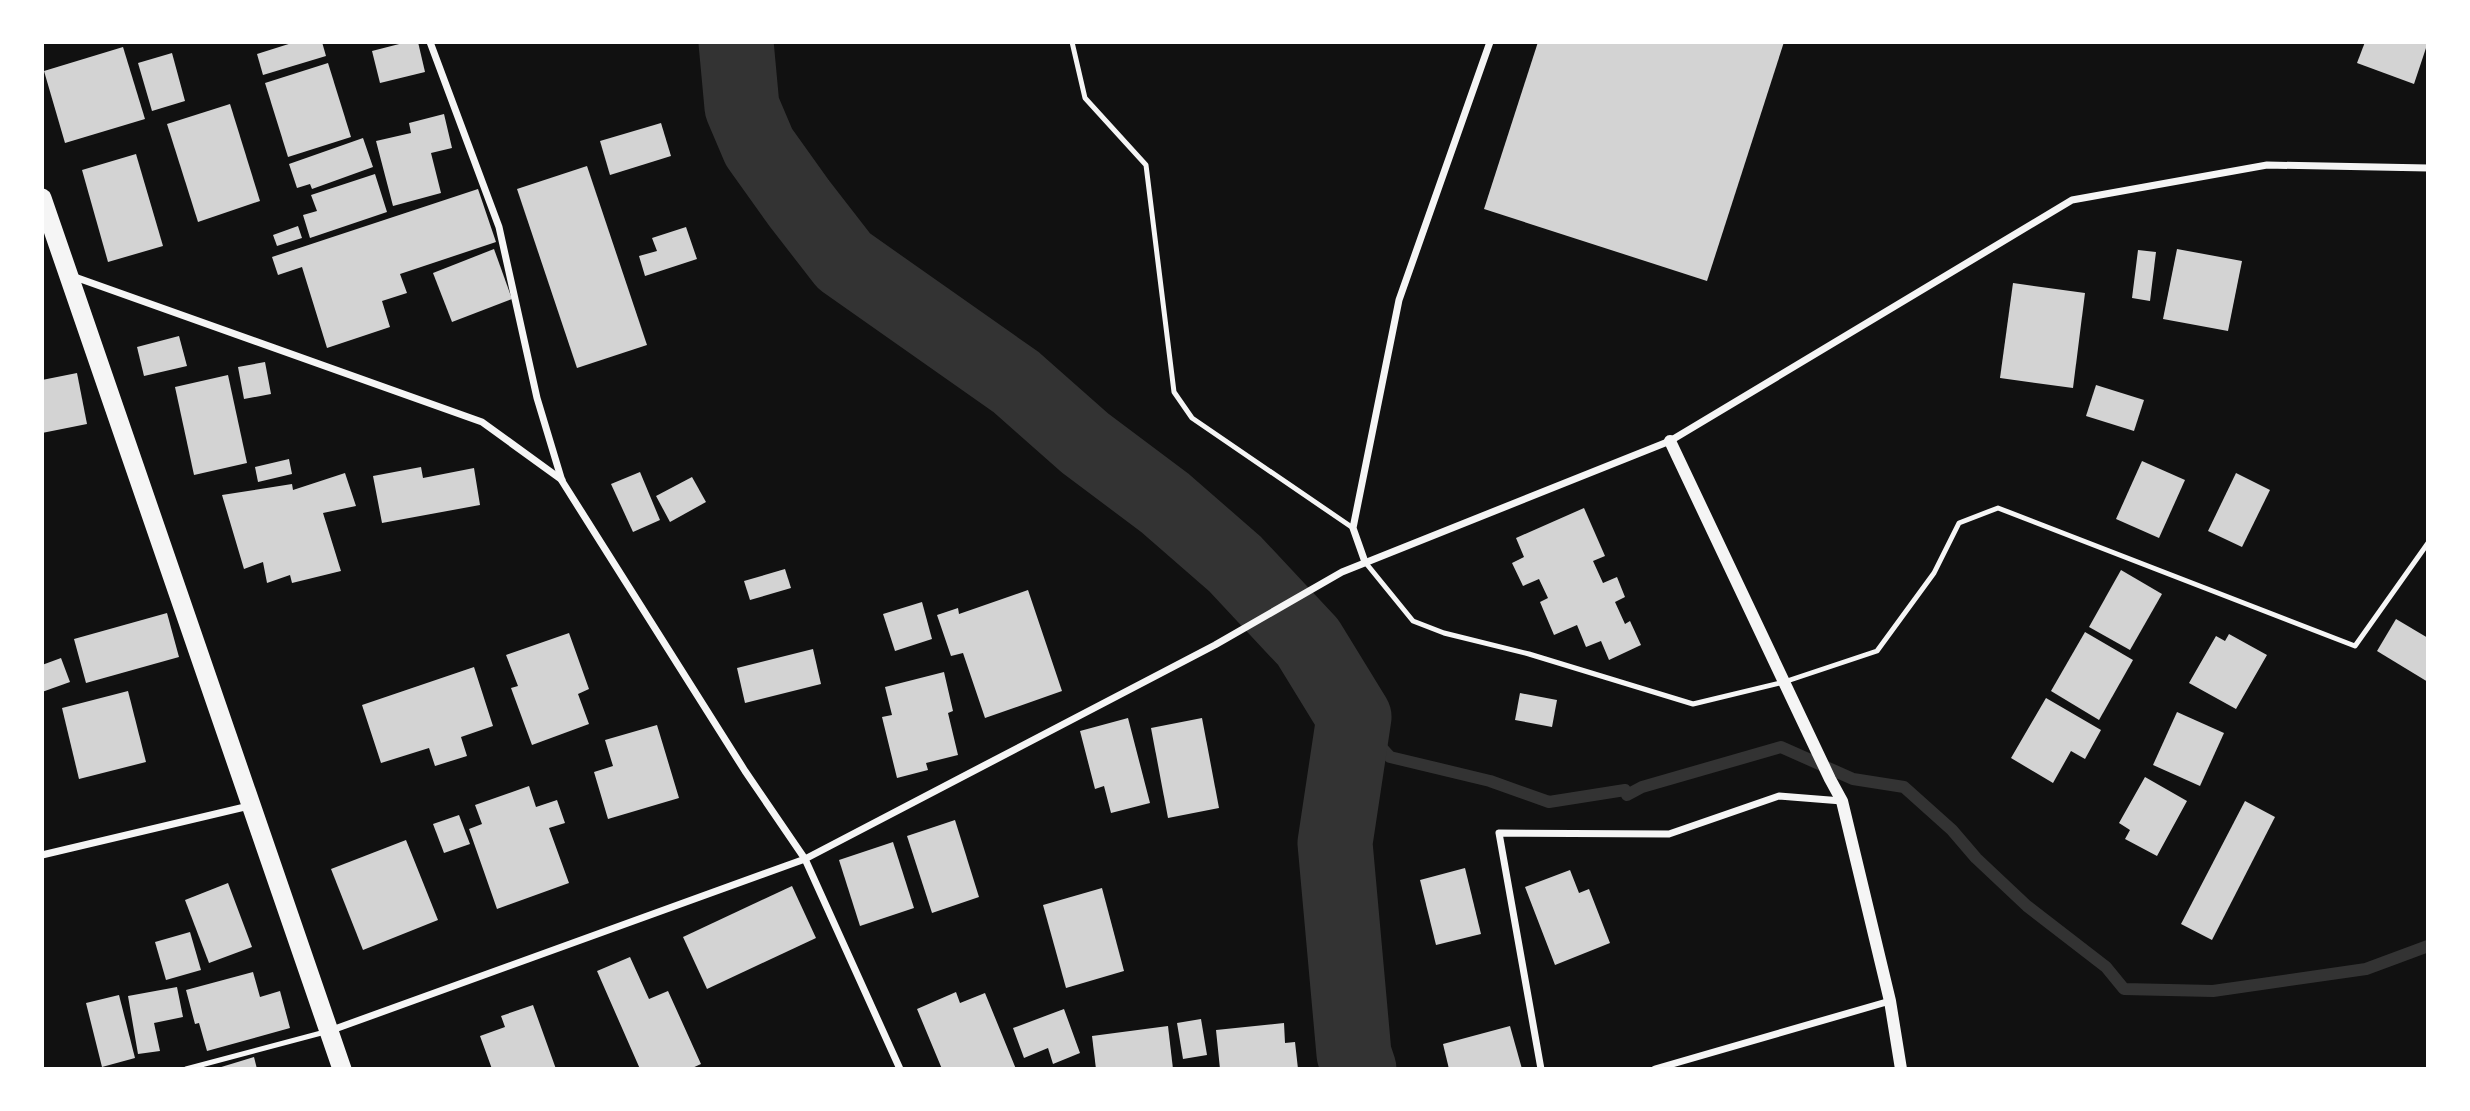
<svg xmlns="http://www.w3.org/2000/svg" width="2470" height="1111" viewBox="0 0 2470 1111" font-family="Merriweather,serif">
<style>
.lines{fill:none;stroke-linecap:round;stroke-linejoin:round}
.stream{stroke:#333;stroke-width:12}
.river{stroke:#333;stroke-width:75}
.building{fill:#d3d3d3}
.service{stroke:#f5f5f5;stroke-width:5}
.minor{stroke:#f5f5f5;stroke-width:7}
.tertiary{stroke:#f5f5f5;stroke-width:12}
.trunk{stroke:#f5f5f5;stroke-width:19}
</style>
<rect width="100%" height="100%" fill="#111"/>
<g class="lines">
<polyline class="stream" points="1354,717 1390,757 1490,781 1549,802 1625,790 1627,795 1642,787 1781,747 1853,779 1904,787 1952,830 1976,858 2027,906 2106,967 2124,989 2213,991 2366,969 2428,946"/>
<polyline class="river" points="736,42 742,107 759,147 799,203 844,261 1016,382 1085,443 1165,503 1235,564 1308,642 1354,717 1335,843 1354,1054 1359,1069"/>
</g>
<g class="building">
<polygon points="295,42 322,42 326,56 263,75 257,54"/>
<polygon points="407,42 418,42 425,72 380,83 372,51"/>
<polygon points="1538,42 1784,42 1707,281 1484,209"/>
<polygon points="2365,42 2428,42 2414,84 2357,63"/>
<polygon points="123,47 145,119 65,143 44,71"/>
<polygon points="172,53 185,101 152,111 138,63"/>
<polygon points="328,63 351,137 288,157 265,83"/>
<polygon points="230,104 260,201 198,222 167,124"/>
<polygon points="444,114 452,148 431,153 441,193 393,206 376,141 411,133 409,123"/>
<polygon points="661,123 671,156 610,175 600,141"/>
<polygon points="363,138 373,167 312,189 310,184 297,188 289,164"/>
<polygon points="136,154 163,246 108,262 82,170"/>
<polygon points="587,166 647,345 577,368 517,189"/>
<polygon points="375,174 387,212 310,238 303,215 317,211 311,195"/>
<polygon points="478,189 496,242 400,274 407,293 382,301 390,327 327,348 302,267 278,275 272,257"/>
<polygon points="298,226 302,238 277,246 273,235"/>
<polygon points="686,227 697,259 645,276 639,256 657,251 652,238"/>
<polygon points="494,249 512,299 452,322 433,273"/>
<polygon points="2177,249 2242,261 2228,331 2163,319"/>
<polygon points="2138,250 2156,252 2150,301 2132,298"/>
<polygon points="2013,283 2085,293 2073,388 2000,378"/>
<polygon points="179,336 187,366 144,376 137,347"/>
<polygon points="265,362 271,394 244,399 238,367"/>
<polygon points="77,373 87,424 42,433 42,380"/>
<polygon points="228,375 247,463 194,475 175,387"/>
<polygon points="2096,385 2144,400 2134,431 2086,416"/>
<polygon points="289,459 292,474 258,482 255,467"/>
<polygon points="2142,461 2185,480 2159,538 2116,519"/>
<polygon points="421,467 423,478 474,468 480,505 382,523 373,476"/>
<polygon points="640,472 660,520 633,532 611,484"/>
<polygon points="345,473 356,506 323,513 341,571 292,583 290,575 267,583 263,562 244,569 222,495 292,484 293,490"/>
<polygon points="2236,473 2270,490 2242,547 2208,531"/>
<polygon points="692,477 706,502 670,522 656,496"/>
<polygon points="1584,508 1605,556 1593,561 1603,583 1617,577 1625,597 1615,602 1625,624 1630,621 1641,645 1609,660 1601,641 1586,647 1577,625 1554,635 1540,602 1548,598 1539,579 1523,586 1512,563 1524,557 1516,538"/>
<polygon points="785,569 791,588 750,600 744,581"/>
<polygon points="2121,570 2162,594 2130,650 2089,627"/>
<polygon points="1028,590 1062,691 985,718 963,653 951,656 937,615 958,608 959,614"/>
<polygon points="922,602 932,639 895,651 883,614"/>
<polygon points="167,613 179,657 86,683 74,639"/>
<polygon points="2396,619 2428,638 2428,682 2377,651"/>
<polygon points="2085,632 2133,660 2099,720 2051,691"/>
<polygon points="569,633 589,689 578,694 589,724 532,745 511,688 518,686 506,655"/>
<polygon points="2229,634 2267,655 2236,709 2189,683 2216,636 2225,641"/>
<polygon points="813,649 821,684 745,703 737,668"/>
<polygon points="61,658 70,682 42,692 42,665"/>
<polygon points="474,667 493,726 461,737 467,756 435,766 429,748 381,763 362,705"/>
<polygon points="944,672 953,711 948,713 958,755 926,763 928,770 897,778 882,717 892,715 885,687"/>
<polygon points="128,691 146,762 79,779 62,708"/>
<polygon points="1520,693 1557,700 1552,727 1515,720"/>
<polygon points="2046,698 2101,730 2085,759 2071,751 2053,783 2011,758"/>
<polygon points="2177,712 2224,733 2200,786 2153,765"/>
<polygon points="1128,718 1150,803 1111,813 1104,786 1095,789 1080,731"/>
<polygon points="1202,718 1219,808 1168,818 1151,728"/>
<polygon points="657,725 679,798 608,819 594,772 613,766 605,740"/>
<polygon points="2145,777 2187,801 2157,856 2125,839 2130,830 2119,823"/>
<polygon points="529,786 536,807 557,800 565,823 549,828 569,883 497,909 469,829 482,824 475,805"/>
<polygon points="2245,801 2275,817 2212,940 2181,924"/>
<polygon points="459,815 470,844 444,853 433,824"/>
<polygon points="955,820 979,897 932,913 907,836"/>
<polygon points="406,840 438,920 363,950 331,869"/>
<polygon points="893,842 914,908 860,926 839,860"/>
<polygon points="1465,868 1481,934 1436,945 1420,880"/>
<polygon points="1570,870 1579,893 1589,889 1610,943 1555,965 1525,887"/>
<polygon points="228,883 252,947 209,963 185,900"/>
<polygon points="792,886 816,938 707,989 683,937"/>
<polygon points="1102,888 1124,971 1066,988 1043,905"/>
<polygon points="190,932 201,970 166,980 155,942"/>
<polygon points="630,957 649,999 668,991 701,1064 690,1069 640,1069 597,971"/>
<polygon points="253,972 260,997 280,991 290,1028 207,1051 199,1023 195,1024 186,990"/>
<polygon points="177,987 183,1017 154,1023 160,1051 138,1054 128,996"/>
<polygon points="956,992 960,1003 985,993 1016,1069 942,1069 917,1009"/>
<polygon points="119,995 135,1058 102,1067 86,1003"/>
<polygon points="533,1005 556,1069 492,1069 480,1036 505,1027 501,1016"/>
<polygon points="1064,1009 1080,1053 1053,1064 1048,1048 1024,1058 1013,1028"/>
<polygon points="1201,1019 1207,1055 1183,1059 1177,1023"/>
<polygon points="1284,1023 1285,1043 1295,1042 1298,1069 1220,1069 1216,1030"/>
<polygon points="1168,1026 1173,1069 1096,1069 1092,1036"/>
<polygon points="1510,1026 1522,1069 1449,1069 1443,1044"/>
<polygon points="254,1057 257,1069 218,1069 218,1068"/>
</g>
<g class="lines">
<g class="service">
<polyline points="1072,42 1085,98 1146,165 1174,392 1192,418 1353,528"/>
<polyline points="1365,562 1413,621 1444,633 1529,654 1693,704 1784,682 1877,651 1934,573 1959,523 1998,508 2355,646 2428,543"/>
<polyline points="186,1069 325,1032"/>
</g>
<g class="minor">
<polyline points="430,42 499,227 537,398 562,481 745,771 805,859 900,1069"/>
<polyline points="72,276 482,422 562,480"/>
<polyline points="1365,562 1353,528 1399,300 1490,42"/>
<polyline points="42,855 249,806"/>
<polyline points="332,1030 805,859 1215,645 1342,572 1670,441 2072,200 2267,165 2428,168"/>
<polyline points="1541,1069 1499,833 1669,834 1779,796 1842,801"/>
<polyline points="1655,1069 1890,1001"/>
</g>
<polyline class="tertiary" points="1670,441 1830,779 1842,801 1890,1001 1901,1069"/>
<polyline class="trunk" points="42,198 342,1069"/>
</g>
<rect width="2470" height="1111" fill="none" stroke="#ffffff" stroke-width="88"/>
</svg>
